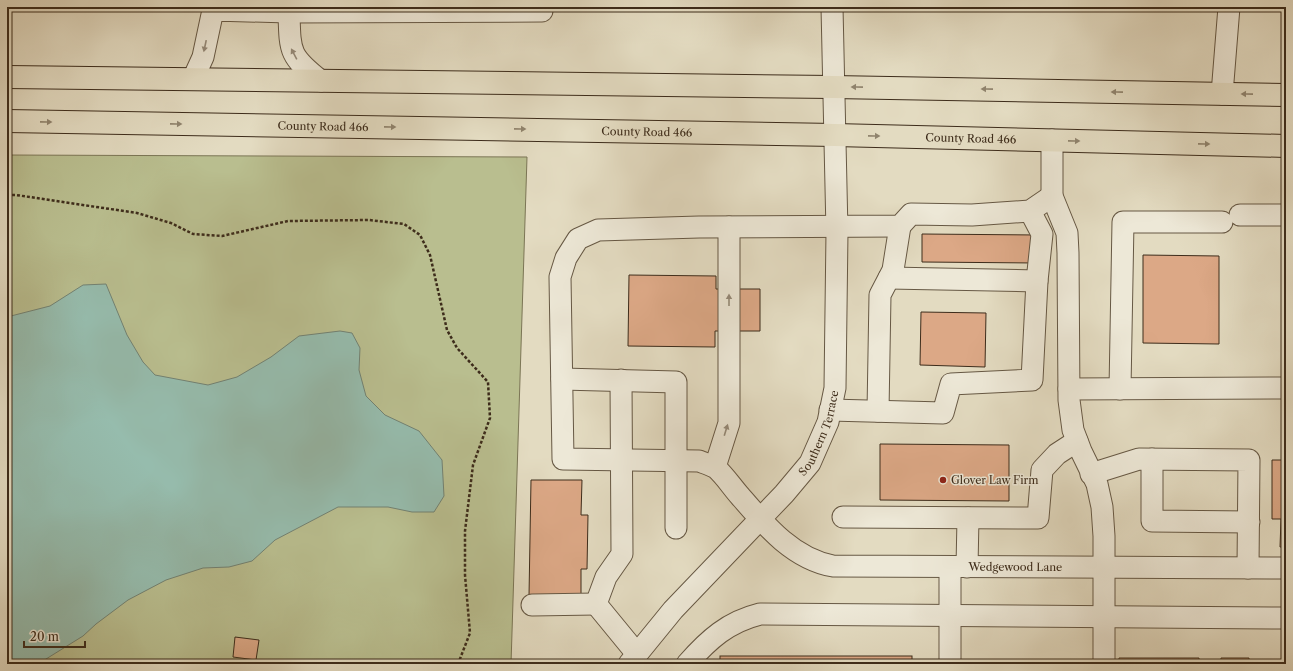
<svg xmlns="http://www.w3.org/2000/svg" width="1293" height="671" viewBox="0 0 1293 671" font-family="'Libre Caslon Text',serif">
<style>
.green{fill:#b9be8f;stroke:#7b7555}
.water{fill:#96bcad;stroke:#728273}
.building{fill:#dca886;stroke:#3d2c1b}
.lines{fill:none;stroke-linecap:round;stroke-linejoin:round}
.minor-casing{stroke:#665844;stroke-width:23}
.major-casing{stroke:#3d2c1b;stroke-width:24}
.path{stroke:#3d2c1b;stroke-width:2.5;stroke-dasharray:3 2;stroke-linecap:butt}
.minor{stroke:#ede8d7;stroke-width:21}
.major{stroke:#e3dbc1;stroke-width:22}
.oneway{fill:#958a79}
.oneway2{fill:#90846e}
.poi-dot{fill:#8f2418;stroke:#ede8d7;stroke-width:1.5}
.labels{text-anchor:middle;stroke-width:3;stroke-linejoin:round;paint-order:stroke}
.street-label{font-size:11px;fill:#3d2c1b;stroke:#ede8d7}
.poi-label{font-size:11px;fill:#3d2c1b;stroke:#ede8d7;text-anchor:start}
</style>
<rect width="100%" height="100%" fill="#e3dbc1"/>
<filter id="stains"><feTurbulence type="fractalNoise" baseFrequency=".005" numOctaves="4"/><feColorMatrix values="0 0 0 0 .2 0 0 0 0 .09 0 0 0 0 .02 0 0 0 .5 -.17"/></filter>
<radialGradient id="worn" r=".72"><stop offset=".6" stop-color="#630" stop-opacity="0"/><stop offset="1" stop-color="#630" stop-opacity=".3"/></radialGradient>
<polygon class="green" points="7,155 527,157 511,664 7,664"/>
<polygon class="water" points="106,284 127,335 143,362 155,375 208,385 237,377 271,357 299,336 340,331 352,333 360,348 359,370 366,396 385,415 419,431 442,460 444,496 434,512 412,512 388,507 338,507 275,540 252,561 229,567 203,568 166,580 128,600 96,624 83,636 38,664 7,664 7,317 50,306 83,285"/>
<g class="building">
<polygon points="922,234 1037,235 1036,263 922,262"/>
<polygon points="1143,255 1219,256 1219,344 1143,343"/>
<polygon points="629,275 716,276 716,289 760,289 760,331 715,331 715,347 628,346"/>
<polygon points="921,312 986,313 985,367 920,365"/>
<polygon points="880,444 1009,445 1009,501 880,500"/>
<polygon points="1272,460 1286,460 1286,547 1280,547 1281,519 1272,519"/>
<polygon points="531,480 582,480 581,515 588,515 587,569 581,569 581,597 529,596"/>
<polygon points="235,637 259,640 256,660 233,657"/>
<rect x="720" y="656" width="192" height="8"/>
<polygon points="1119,658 1199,658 1199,663 1221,663 1221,658 1249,658 1249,664 1119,664"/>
</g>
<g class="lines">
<defs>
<g id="minor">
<path d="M289,12C290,52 289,56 321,81"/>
<polyline points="193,79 203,57 213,10 289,12 542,11 542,7"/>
<polyline points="1222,94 1229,7"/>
<polyline points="1052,140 1052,196 1067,233 1068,253 1069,400 1073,430 1081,451 1097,484 1102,507 1104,536 1104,664"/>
<path id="s1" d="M1052,196L1030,211L972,215L911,214L900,226L699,227L598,230L578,239L566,258L560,277L563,459L699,461C704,463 711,465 716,468C725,476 732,487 740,496C765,525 793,559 833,566L1286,568"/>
<polyline points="1240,215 1286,215"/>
<polyline points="889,278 1037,281"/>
<polyline points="562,379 676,382 676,528"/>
<polyline points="621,380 622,554 606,577 596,604 637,654"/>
<polyline points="1069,389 1286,388"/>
<polyline points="1120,389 1123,222 1222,222"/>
<polyline points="830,410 943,413 951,384 1032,380 1037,281 1042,234 1030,211"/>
<polyline points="878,411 880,295 893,270 900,226"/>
<polyline points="1152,459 1152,521 1249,522"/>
<polyline points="715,467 729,423 729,227"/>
<polyline points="1091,474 1139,459 1249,460 1248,568"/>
<polyline points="843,517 1038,518 1042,470 1057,454 1077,441"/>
<polyline points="967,567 968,518"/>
<polyline points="532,605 596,604"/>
<path id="s2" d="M629,664L673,610L784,494L810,463L828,422L835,388L837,232L832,7"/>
<path d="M687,664C709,639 728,622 760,614L1286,618"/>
<polyline points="950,664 950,567"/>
</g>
<g id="major">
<polyline points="7,77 833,87 1286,95"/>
<path id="s3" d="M7,121L835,135L1286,146"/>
</g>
</defs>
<use href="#minor" class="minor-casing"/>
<use href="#major" class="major-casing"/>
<polyline class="path" points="7,195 16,195 137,213 171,223 193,234 222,236 288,221 369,220 404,224 420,235 430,255 447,330 457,348 488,382 490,418 473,465 465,531 465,575 470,633 458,664"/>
<use href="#minor" class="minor"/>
<use href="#major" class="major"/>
</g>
<defs><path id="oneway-solid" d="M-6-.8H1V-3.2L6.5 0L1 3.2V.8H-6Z"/></defs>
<g class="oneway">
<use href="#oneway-solid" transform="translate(205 46) rotate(102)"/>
<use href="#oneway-solid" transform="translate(294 54) rotate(-118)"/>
<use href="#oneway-solid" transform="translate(729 300) rotate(-90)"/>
<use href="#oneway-solid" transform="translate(726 430) rotate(-73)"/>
</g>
<g class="oneway2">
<use href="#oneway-solid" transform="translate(857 87) rotate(-179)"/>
<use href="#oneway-solid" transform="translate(987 89) rotate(-179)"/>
<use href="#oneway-solid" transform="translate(1117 92) rotate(-179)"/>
<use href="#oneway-solid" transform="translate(1247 94) rotate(-179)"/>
<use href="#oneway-solid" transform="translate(46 122) rotate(1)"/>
<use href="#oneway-solid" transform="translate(176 124) rotate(1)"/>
<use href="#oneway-solid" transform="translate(390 127) rotate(1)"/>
<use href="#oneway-solid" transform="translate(520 129) rotate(1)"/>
<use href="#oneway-solid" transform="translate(874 136) rotate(1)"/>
<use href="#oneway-solid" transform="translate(1074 141) rotate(1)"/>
<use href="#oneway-solid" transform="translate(1204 144) rotate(1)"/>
</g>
<circle class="poi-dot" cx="943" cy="480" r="4"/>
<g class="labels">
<g class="street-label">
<text dy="4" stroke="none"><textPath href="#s3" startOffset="316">County Road 466</textPath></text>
<text dy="4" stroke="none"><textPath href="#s3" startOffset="640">County Road 466</textPath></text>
<text dy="4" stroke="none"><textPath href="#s3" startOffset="964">County Road 466</textPath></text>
<text dy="4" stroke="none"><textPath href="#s2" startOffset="302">Southern Terrace</textPath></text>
<text dy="4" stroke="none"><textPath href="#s1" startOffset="1203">Wedgewood Lane</textPath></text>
</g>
<g class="poi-label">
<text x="951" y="484">Glover Law Firm</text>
</g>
</g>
<rect width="1293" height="671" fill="none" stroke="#e3dbc1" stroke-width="24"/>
<rect x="8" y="8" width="1277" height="655" fill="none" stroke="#3d2c1b" stroke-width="2"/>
<rect x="12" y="12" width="1269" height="647" fill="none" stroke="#3d2c1b"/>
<path d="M24 641v6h61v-6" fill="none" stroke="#3d2c1b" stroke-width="2"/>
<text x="30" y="641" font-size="12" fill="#3d2c1b" stroke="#ede8d7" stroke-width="3" paint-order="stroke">20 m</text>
<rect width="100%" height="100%" filter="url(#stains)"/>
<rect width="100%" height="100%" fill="url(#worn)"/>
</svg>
